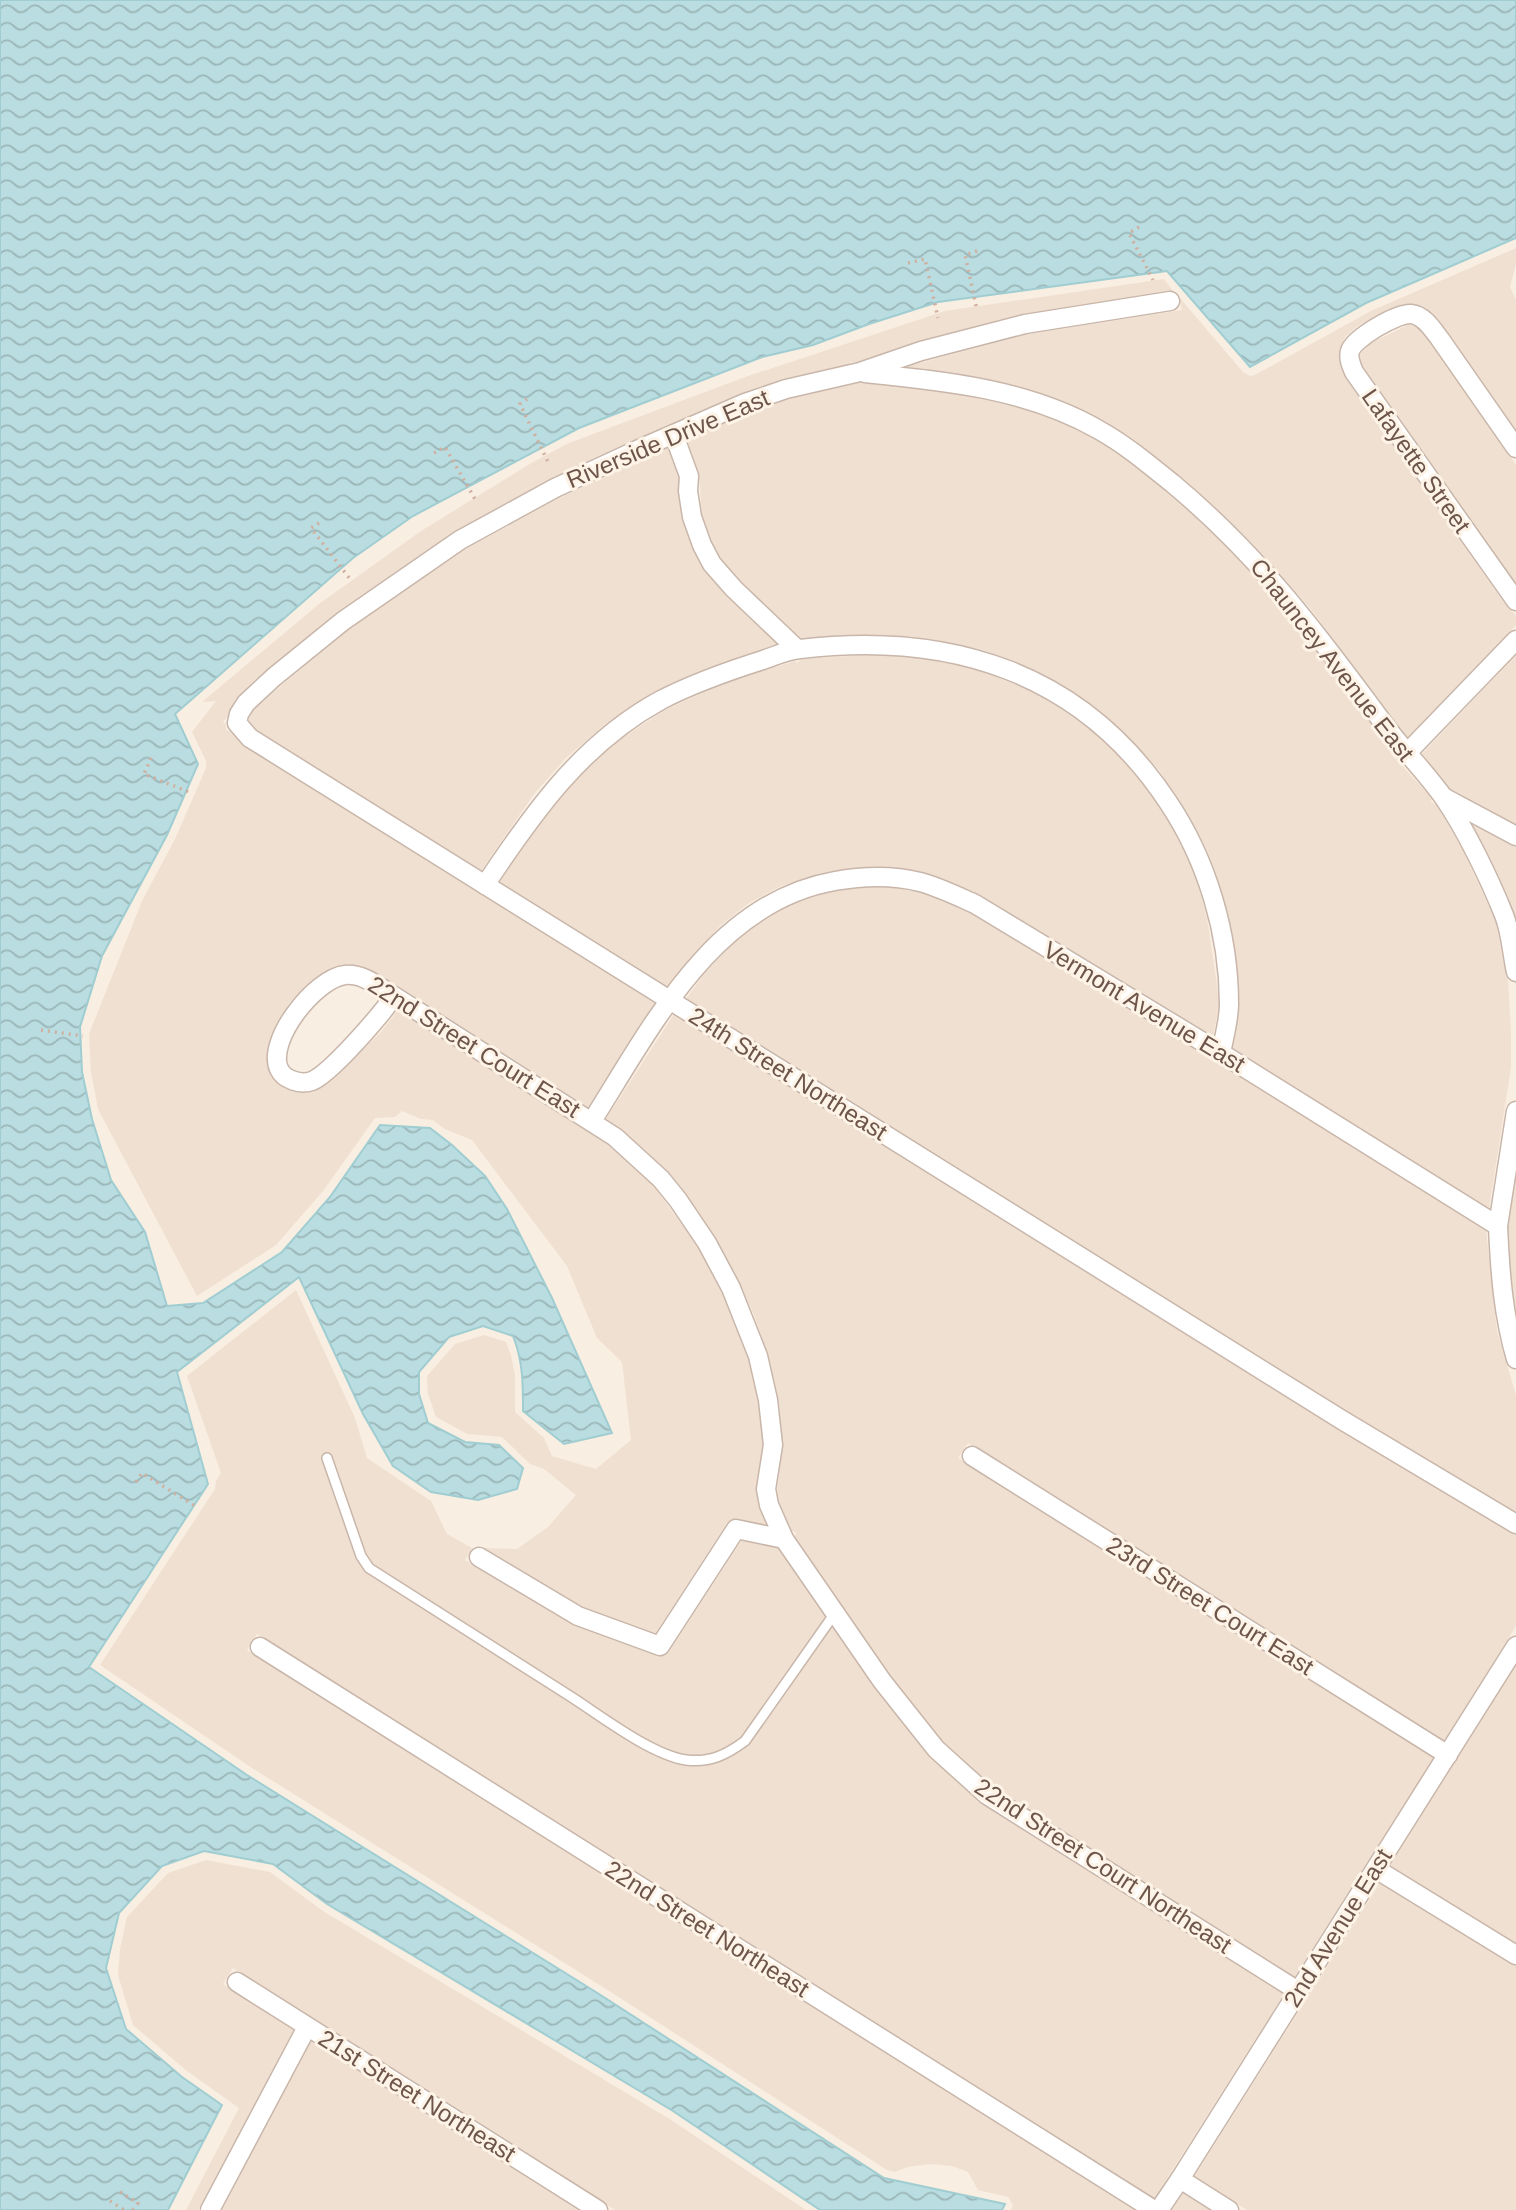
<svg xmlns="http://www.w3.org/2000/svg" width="1516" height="2210" viewBox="0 0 1516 2210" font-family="Helvetica,sans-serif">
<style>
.residential{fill:#f0e0d1}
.water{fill:url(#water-waves);stroke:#a0cdd1;stroke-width:2}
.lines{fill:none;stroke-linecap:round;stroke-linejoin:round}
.service-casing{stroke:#c8b6aa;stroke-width:12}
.minor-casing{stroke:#c8b6aa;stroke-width:21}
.path{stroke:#d0afa0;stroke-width:3.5;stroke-dasharray:2 5;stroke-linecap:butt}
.service{stroke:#fff;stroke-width:9}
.minor{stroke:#fff;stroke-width:18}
.labels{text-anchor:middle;stroke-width:6;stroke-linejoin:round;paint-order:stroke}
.street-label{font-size:24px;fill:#6e554b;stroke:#fdf3e7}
</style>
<defs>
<pattern id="water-waves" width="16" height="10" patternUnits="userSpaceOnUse" patternTransform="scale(1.75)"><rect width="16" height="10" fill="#b9dde0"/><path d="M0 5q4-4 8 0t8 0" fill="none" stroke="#9bb6b8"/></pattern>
</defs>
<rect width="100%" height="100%" fill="#f9eee2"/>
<g class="residential">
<polygon points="1516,248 1516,264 1510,287 1516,300 1516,431 1449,334 1434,317 1421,307 1406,304 1389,309 1356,327 1345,337 1340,348 1340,362 1344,375 1499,596 1516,616 1516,625 1407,739 1310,608 1253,544 1213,505 1135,440 1102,420 1065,402 1024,389 977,377 905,367 1028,334 1182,310 1179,297 1243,372 1250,376 1255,375 1371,311"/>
<polygon points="1164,279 1173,291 1022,315 918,341 858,362 850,362 850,364 782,379 740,394 632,441 549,480 453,532 337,612 238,696 230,709 228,717 223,721 226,725 226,730 232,732 245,746 656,1002 588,1108 365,967 346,964 321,974 309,983 289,1003 267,1050 269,1070 277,1082 292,1091 314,1091 326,1084 381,1032 398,1010 609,1145 653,1185 698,1247 734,1316 748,1358 758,1401 763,1444 756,1489 759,1508 768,1526 738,1519 727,1523 655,1634 582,1607 482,1548 517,1549 548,1527 576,1495 544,1469 530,1464 502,1437 467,1434 436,1417 428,1394 427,1376 455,1344 484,1335 506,1342 511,1355 515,1375 515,1412 544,1438 552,1456 596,1469 631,1440 622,1362 597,1338 567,1266 472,1140 445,1129 433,1120 421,1119 402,1111 395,1117 375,1118 323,1191 276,1245 197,1296 98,1109 91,1072 89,1034 142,901 175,839 206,768 206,761 192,732 216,701 202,702 319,604 421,531 533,462 569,443 748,376 945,311"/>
<polygon points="1410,324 1421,330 1432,344 1516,465 1516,587 1363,369 1360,355 1369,344"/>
<polygon points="862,382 939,390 1020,407 1058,420 1094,437 1123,455 1200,518 1238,556 1294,619 1393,753 1392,755 1432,798 1431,802 1437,805 1463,851 1495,919 1508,982 1511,1031 1511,1067 1489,1209 1232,1049 1239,1009 1233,947 1218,880 1206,848 1189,816 1159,770 1110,721 1050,679 1015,662 980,649 909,636 799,638 727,568 711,542 702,516 699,474 687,440 750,412 790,398"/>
<polygon points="668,448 679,477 678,491 682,519 692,547 703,568 727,596 778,644 690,675 652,693 603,726 566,758 534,794 481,871 256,731 248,721 254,710 282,685 350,628 466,549 561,497"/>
<polygon points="882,654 909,656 975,668 1041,695 1098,735 1142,780 1172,825 1188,855 1198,884 1207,918 1216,978 1219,1005 1213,1037 979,895 943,879 920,872 888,868 853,868 818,874 781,886 749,903 721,925 688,961 668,988 499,882 552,807 582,772 616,742 665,710 727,682 795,661 797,663 802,659"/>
<polygon points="1516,655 1516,826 1450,791 1420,756"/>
<polygon points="1469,822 1516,847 1516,920 1498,877"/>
<polygon points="858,887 888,887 918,892 938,898 971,913 1210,1057 1210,1060 1218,1062 1486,1230 1497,1331 1516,1395 1516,1513 1347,1412 686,999 704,974 736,940 762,919 792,904 824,893"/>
<polygon points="674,1014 1328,1423 1516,1535 1516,1626 1444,1741 968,1443 958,1458 1434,1757 1294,1978 993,1788 943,1743 890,1676 795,1537 796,1532 791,1531 779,1503 777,1490 783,1445 779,1401 768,1355 752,1310 716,1239 686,1195 646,1151 606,1119"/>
<polygon points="1516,1167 1516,1317 1511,1280 1508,1227"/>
<polygon points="296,1290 355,1418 367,1458 431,1501 447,1534 472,1548 465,1560 573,1624 657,1655 669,1652 742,1540 779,1548 874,1686 928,1754 980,1802 1284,1994 1154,2199 257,1634 247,1650 1136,2210 1011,2210 1013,2205 1008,2197 978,2190 968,2172 952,2166 930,2164 907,2167 895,2172 887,2170 603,1987 252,1768 100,1665 215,1489 216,1481 221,1473 187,1376"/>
<polygon points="1516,1665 1516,1944 1390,1866"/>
<polygon points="206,1860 270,1872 323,1911 668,2118 806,2210 615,2210 233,1968 223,1984 294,2029 198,2210 186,2210 239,2108 187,2071 133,2025 118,1975 120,1949 127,1917 168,1873"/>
<polygon points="1380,1883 1516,1966 1516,2210 1247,2210 1194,2177"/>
<polygon points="311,2041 580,2210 222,2210"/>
<polygon points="1184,2193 1211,2210 1172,2210"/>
</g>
<path class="water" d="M0,0H1516V238L1366,303L1250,367L1167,271L938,302L869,324L813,345L762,357L579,428L413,516L353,558L175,714L198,764L167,835L102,956L80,1027L82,1072L92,1119L111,1180L145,1232L167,1306L203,1303L282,1252L330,1197L380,1125L430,1128L452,1145L485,1176L507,1209L552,1298L612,1433L564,1444L523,1411C523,1384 523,1361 513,1336L483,1326L449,1337L419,1372V1394L428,1423L465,1442L499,1445L523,1468L517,1489L478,1500L431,1492L393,1466L363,1414L299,1277L177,1372L208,1484L89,1667L247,1775L599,1994L884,2178L1005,2204L1002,2210H820L673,2111L327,1904L273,1864L204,1851L162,1866L119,1913L106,1968L126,2029L182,2077L222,2105L168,2210H0Z"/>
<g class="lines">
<defs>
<path id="service" d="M327,1458L361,1556L369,1568C437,1611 505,1655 573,1698C602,1717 652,1755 686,1760C710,1763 726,1755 745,1741L835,1613"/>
<g id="minor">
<polyline points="1170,301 1025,324 921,351 860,372 786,389 745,403 637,450 555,488 460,540 343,621 274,677 246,703 239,714 237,723 250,738 1342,1420 1516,1524"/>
<path d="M865,373C945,381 1028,389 1099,430C1126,445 1148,464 1172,483C1260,556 1320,637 1387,728C1405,752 1427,774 1444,798C1466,830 1490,880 1504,915C1511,933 1512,954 1516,972"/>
<polyline points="674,435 689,476 688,491 692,517 702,545 712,564 734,589 797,649"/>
<path d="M1516,448L1440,339C1433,330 1424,315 1411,314C1397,313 1354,338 1350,351C1348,358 1351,365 1354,372L1516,601"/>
<polyline points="1406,754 1516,640"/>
<polyline points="1445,798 1516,836"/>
<path d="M485,885C533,813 582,743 661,700C694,683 728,671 763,660C775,656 787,650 800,649C950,631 1082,672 1168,802C1207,860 1229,934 1229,1004C1229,1020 1224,1037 1221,1053"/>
<path d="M394,996C381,1015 331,1073 312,1081C301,1085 284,1080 279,1069C266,1040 316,978 345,975C363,973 379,987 394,996L615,1137L661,1179L678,1200L707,1243L731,1288L758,1356L768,1400L773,1445L766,1489L769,1505L784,1539L882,1681L936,1749L987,1795L1298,1991"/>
<path d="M592,1121C652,1026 714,902 835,881C863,876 892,875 920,882C939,887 957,896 975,904L1221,1053L1498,1226C1500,1271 1503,1315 1516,1359"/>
<polyline points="1498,1226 1516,1111"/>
<polyline points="972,1456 1448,1755"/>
<polyline points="479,1557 578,1616 660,1646 736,1529 784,1539"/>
<polyline points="260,1647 1154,2210"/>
<polyline points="1376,1869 1516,1955"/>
<polyline points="237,1982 598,2210"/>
<polyline points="1180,2179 1229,2210"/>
<polyline points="210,2210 307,2027"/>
<polyline points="1159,2210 1180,2179 1516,1646"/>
</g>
</defs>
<use href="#service" class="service-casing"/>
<use href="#minor" class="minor-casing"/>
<g class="path">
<polyline points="1139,227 1129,233 1153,280"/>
<polyline points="977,251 965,255 977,310"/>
<polyline points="908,263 925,259 938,318"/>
<polyline points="527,399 520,404 548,462"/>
<polyline points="434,453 445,447 475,499"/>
<polyline points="319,523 311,528 350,579"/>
<polyline points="151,758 144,774 189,792"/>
<polyline points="41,1030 83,1036"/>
<polyline points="136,1482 142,1473 195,1506"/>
<polyline points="120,2192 138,2203 133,2210"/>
<polyline points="110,2201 124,2210"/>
</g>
<use href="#service" class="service"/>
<use href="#minor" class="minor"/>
</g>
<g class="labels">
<g class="street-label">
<text transform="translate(668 439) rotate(-23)" y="8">Riverside Drive East</text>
<text transform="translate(1416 461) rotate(55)" y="8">Lafayette Street</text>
<text transform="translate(1332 660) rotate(52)" y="8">Chauncey Avenue East</text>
<text transform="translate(1144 1007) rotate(31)" y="8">Vermont Avenue East</text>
<text transform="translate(474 1047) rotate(32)" y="8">22nd Street Court East</text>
<text transform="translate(788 1074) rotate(32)" y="8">24th Street Northeast</text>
<text transform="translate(1210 1606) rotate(32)" y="8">23rd Street Court East</text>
<text transform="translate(1103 1866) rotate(33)" y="8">22nd Street Court Northeast</text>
<text transform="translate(1338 1928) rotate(-58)" y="8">2nd Avenue East</text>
<text transform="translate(707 1929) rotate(32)" y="8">22nd Street Northeast</text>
<text transform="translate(417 2096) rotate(32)" y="8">21st Street Northeast</text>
</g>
</g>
</svg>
